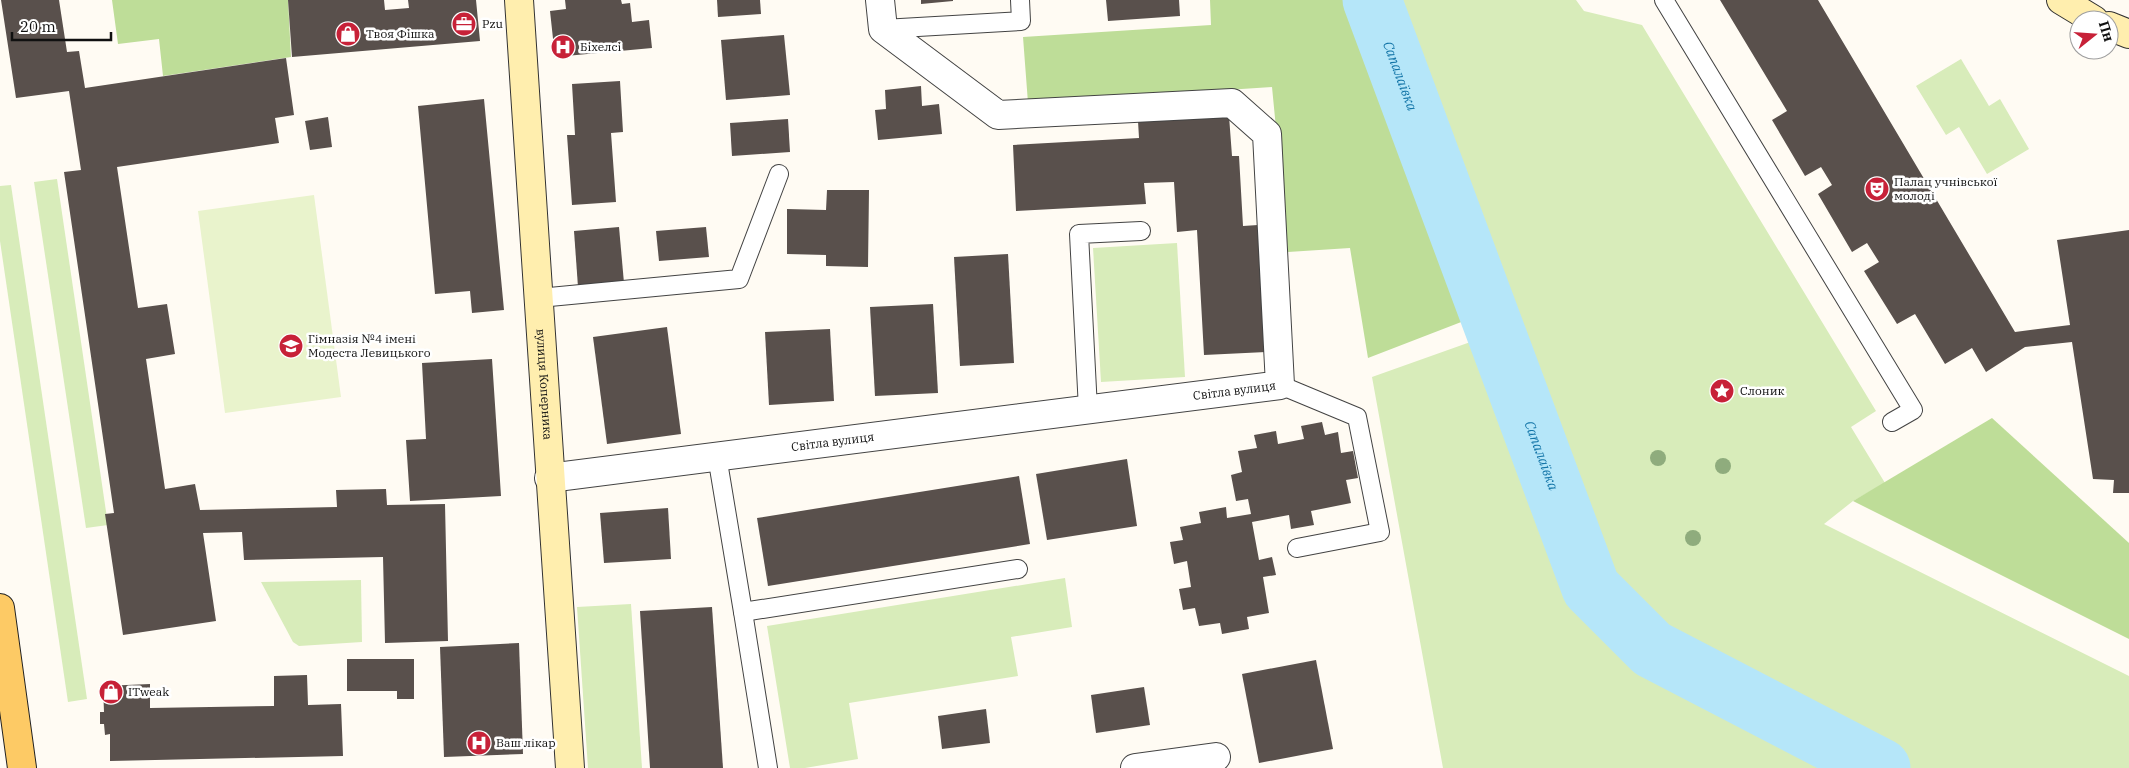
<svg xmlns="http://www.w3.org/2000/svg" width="2129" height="768" viewBox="0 0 2129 768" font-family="'IBM Plex Serif',serif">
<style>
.green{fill:#d8ecba}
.forest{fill:#bedd98}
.pitch{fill:#e9f3cc}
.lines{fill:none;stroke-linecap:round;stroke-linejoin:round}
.river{stroke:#b5e6f9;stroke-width:59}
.building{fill:#59504c}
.lane-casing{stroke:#434343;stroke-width:20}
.street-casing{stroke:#434343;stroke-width:30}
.secondary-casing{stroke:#323232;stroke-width:30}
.primary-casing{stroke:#212121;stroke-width:30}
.lane{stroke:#fff;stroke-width:18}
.street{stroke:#fff;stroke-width:28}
.secondary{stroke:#ffeeae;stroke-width:28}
.primary{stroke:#fdca65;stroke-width:28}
.tree{fill:#8fac7d}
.labels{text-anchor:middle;stroke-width:5;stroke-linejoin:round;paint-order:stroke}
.poi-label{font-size:12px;fill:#101010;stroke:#fff;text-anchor:start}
.street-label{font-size:12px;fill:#101010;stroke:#fff}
.water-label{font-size:14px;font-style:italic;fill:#1375a8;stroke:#fff}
</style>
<rect width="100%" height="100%" fill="#fffbf3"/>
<g class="green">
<polygon points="1345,0 1576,0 1584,11 1642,25 1876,411 1851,427 1885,483 1853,501 1824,524 2129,676 2129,768 1443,768 1372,377 1476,340"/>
<polygon points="1961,59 1989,106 2000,99 2029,149 1987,174 1959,127 1946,135 1916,86"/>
<polygon points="57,179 108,525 86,528 34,182"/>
<polygon points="11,185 87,699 68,702 0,241 0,186"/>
<polygon points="1177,243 1185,377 1101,382 1093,248"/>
<polygon points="1065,578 1072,627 1011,637 1018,676 849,703 858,759 805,768 790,768 767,626"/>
<polygon points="361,580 362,642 299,646 293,642 261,582"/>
<polygon points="631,604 642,768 588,768 577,607"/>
</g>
<g class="forest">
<polygon points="112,0 288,0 291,57 163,76 159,39 118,44"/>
<polygon points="1210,0 1345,0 1469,319 1368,358 1350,248 1288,252 1272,87 1028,103 1023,37 1211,25"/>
<polygon points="1992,418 2129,543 2129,639 1853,501"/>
</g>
<polygon class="pitch" points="314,195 341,397 225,413 198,211"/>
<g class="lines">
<path class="river" id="s1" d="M1372,0L1591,588L1652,649L1881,768"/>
</g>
<g class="building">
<polygon points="1,0 59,0 67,52 79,51 85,88 286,58 294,115 275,118 279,143 117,167 138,308 167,304 175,354 146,359 165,489 195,484 200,510 337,507 336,490 386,489 387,505 445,504 448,641 385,643 383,557 244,560 242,532 203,533 216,621 123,635 105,514 114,513 64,172 81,170 69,91 16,98"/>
<polygon points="288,0 384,0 385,10 409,8 408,0 476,0 480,41 292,57"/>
<polygon points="565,0 621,0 622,4 630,3 632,22 649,20 652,48 555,57 550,11 566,9"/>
<polygon points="717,0 760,0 761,14 718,17"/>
<polygon points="921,0 953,0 953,1 921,4"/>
<polygon points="1106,0 1179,0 1180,16 1108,21"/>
<polygon points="1720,0 1818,0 2015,332 2070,325 2057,240 2129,230 2129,493 2113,493 2114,480 2093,479 2072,342 2025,347 1986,372 1972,348 1945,364 1915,314 1897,324 1864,271 1879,262 1867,243 1852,252 1818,194 1832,185 1821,167 1805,176 1772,120 1787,111"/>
<polygon points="784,35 790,95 726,100 721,40"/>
<polygon points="620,81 623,132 611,133 616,202 572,205 567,135 575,135 572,84"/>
<polygon points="921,86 922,106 939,104 942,134 878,140 875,110 886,109 885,90"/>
<polygon points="484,99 504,310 472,313 470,291 435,294 418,106"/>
<polygon points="1229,116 1232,156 1239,156 1243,226 1258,225 1266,352 1204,355 1197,230 1177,232 1174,182 1144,183 1146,204 1016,211 1013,145 1139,138 1138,121"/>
<polygon points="328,117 332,147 310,150 305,121"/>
<polygon points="788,119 790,152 732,156 730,123"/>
<polygon points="827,190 869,190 868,267 826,266 826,255 787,254 787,209 826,210"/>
<polygon points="619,227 624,283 578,287 574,231"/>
<polygon points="706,227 709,257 659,261 656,231"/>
<polygon points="1008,254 1014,363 960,366 954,257"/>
<polygon points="933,304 938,393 875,396 870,307"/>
<polygon points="667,327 681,434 607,444 593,337"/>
<polygon points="830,329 834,401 769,405 765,332"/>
<polygon points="492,359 501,496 410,501 406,440 426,439 422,363"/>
<polygon points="1322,422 1325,435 1338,432 1341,453 1353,451 1358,478 1346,480 1351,503 1311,511 1314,525 1291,529 1289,515 1252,522 1259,560 1272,557 1276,575 1263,577 1269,613 1247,617 1249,629 1222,634 1220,623 1199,626 1195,608 1183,610 1179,589 1191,587 1187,561 1174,564 1170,542 1183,540 1180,527 1201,523 1199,512 1226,507 1227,518 1251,514 1248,499 1236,501 1231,475 1242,472 1238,451 1257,448 1254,435 1276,431 1278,444 1304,439 1301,426"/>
<polygon points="1127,459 1137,526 1047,540 1036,474"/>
<polygon points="1019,476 1030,544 768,586 757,518"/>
<polygon points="668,508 671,559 604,563 600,513"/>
<polygon points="712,607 723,768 650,768 640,611"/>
<polygon points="519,643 523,754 444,757 440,647"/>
<polygon points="347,659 414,659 414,699 397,699 397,691 347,691"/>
<polygon points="1316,660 1333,749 1259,763 1242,674"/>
<polygon points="307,675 308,705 341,704 343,756 110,761 110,734 105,735 104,724 100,724 100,712 104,712 103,686 150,684 150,708 274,706 274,676"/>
<polygon points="1144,687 1150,725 1096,733 1091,695"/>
<polygon points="986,709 990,743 942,749 938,716"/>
</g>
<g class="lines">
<defs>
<g id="lane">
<polyline points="1664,0 1913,410 1892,422"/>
<polyline points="883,29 1021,21 1020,0"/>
<polyline points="539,298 739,279 779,174"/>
<polyline points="1280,385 1357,417 1380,532 1297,548"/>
<polyline points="1088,409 1079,234 1141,231"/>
<polyline points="717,456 743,612 1018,569"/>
<polyline points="743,612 768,768"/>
</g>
<g id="street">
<path id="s2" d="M549,478L1280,385L1267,134L1232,103L998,115L883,29L880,0"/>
<polyline points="1135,768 1216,757"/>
</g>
<g id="secondary">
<path id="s3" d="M519,0C536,256 552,512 570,768"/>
<polyline points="2061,0 2094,20"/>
<polyline points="2109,26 2129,34"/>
</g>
<polyline id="primary" points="0,608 22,768"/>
</defs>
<use href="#lane" class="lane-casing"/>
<use href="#street" class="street-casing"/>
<use href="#secondary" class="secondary-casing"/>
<use href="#primary" class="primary-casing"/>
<use href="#lane" class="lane"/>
<use href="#street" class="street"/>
<use href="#secondary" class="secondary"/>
<use href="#primary" class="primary"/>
</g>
<g class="tree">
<circle cx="1658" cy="458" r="8"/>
<circle cx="1723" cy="466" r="8"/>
<circle cx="1693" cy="538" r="8"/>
</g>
<defs>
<symbol id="office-disc" viewBox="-11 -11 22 22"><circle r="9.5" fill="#c72138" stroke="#fff"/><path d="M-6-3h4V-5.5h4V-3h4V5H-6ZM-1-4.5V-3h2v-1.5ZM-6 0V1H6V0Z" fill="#fff"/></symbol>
<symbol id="shop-disc" viewBox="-11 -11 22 22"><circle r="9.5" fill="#c72138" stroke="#fff"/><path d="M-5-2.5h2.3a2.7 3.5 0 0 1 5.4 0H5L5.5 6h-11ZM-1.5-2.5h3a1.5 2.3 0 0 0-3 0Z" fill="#fff"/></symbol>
<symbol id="hospital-disc" viewBox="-11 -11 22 22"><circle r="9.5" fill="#c72138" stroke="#fff"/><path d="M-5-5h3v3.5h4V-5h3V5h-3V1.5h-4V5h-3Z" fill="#fff"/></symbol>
<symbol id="theatre-disc" viewBox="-11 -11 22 22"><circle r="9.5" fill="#c72138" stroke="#fff"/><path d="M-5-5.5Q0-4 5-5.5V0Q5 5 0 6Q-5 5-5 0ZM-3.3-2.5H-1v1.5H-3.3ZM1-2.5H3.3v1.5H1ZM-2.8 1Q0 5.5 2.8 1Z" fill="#fff"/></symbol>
<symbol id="school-disc" viewBox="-11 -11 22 22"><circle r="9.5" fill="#c72138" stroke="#fff"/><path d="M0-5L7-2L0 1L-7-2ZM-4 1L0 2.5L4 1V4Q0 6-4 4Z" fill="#fff"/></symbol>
<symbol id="sight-disc" viewBox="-11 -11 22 22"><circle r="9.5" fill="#c72138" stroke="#fff"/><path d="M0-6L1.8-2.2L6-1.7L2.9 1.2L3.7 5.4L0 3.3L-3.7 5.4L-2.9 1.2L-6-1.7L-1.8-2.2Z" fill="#fff"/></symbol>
</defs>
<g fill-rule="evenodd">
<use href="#office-disc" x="450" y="10" width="28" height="28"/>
<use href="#shop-disc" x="334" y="20" width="28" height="28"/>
<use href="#hospital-disc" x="549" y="33" width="28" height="28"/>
<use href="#theatre-disc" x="1863" y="175" width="28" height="28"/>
<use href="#school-disc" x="277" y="332" width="28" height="28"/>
<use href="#sight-disc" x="1708" y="377" width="28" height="28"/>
<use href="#shop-disc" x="97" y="678" width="28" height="28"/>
<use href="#hospital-disc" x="465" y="729" width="28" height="28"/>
</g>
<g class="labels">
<g class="poi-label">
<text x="482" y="28">Pzu</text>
<text x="366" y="38">Твоя Фішка</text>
<text x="580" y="51">Біхелсі</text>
<text x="1894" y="186">Палац учнівської<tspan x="1894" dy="14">молоді</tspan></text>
<text x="308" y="343">Гімназія №4 імені<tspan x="308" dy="14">Модеста Левицького</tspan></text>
<text x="1740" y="395">Слоник</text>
<text x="128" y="696">ITweak</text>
<text x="496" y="747">Ваш лікар</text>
</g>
<g class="street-label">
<text dy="4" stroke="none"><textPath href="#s3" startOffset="385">вулиця Коперника</textPath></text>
<text dy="4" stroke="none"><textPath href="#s2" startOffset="691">Світла вулиця</textPath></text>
<text dy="4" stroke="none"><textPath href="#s2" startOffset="286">Світла вулиця</textPath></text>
</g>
<g class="water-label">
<text dy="5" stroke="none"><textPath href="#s1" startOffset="81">Сапалаївка</textPath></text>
<text dy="5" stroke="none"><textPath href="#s1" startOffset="486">Сапалаївка</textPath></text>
</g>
</g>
<g transform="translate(2094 35) rotate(73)"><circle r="24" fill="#ffffff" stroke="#9f9f9f"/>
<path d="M0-4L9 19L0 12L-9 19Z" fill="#c72138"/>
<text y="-8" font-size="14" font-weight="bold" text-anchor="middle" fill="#101010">Пн</text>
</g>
<path d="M12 32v8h99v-8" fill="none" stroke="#101010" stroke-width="2.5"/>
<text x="20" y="32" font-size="15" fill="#101010" stroke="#ffffff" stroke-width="4" paint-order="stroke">20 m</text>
</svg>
